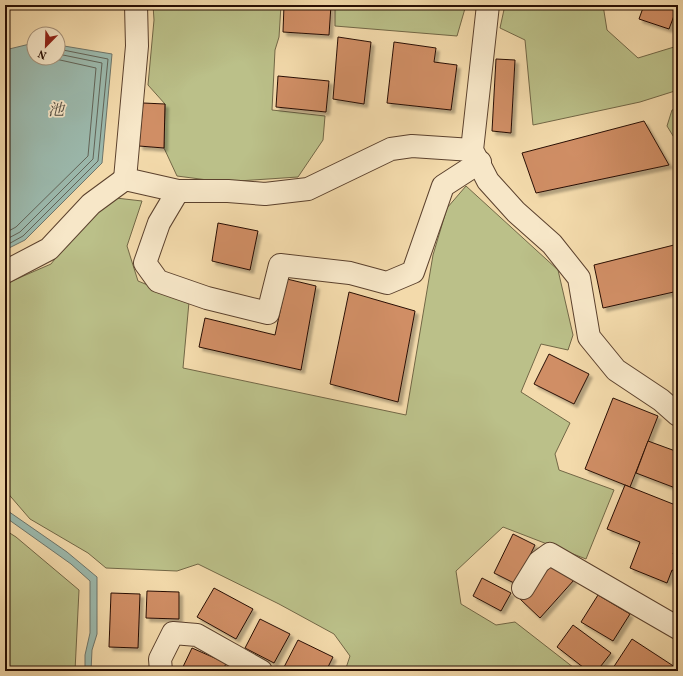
<svg xmlns="http://www.w3.org/2000/svg" width="683" height="676" viewBox="0 0 683 676" font-family="Vollkorn,'Noto Serif JP',serif">
<style>
.green{fill:#bbc089;stroke:#726746}
.water{fill:#9cbaae;stroke:#6e756a}
.lines{fill:none;stroke-linecap:round;stroke-linejoin:round}
.shore{stroke:#626458;stroke-width:1}
.building{fill:#d08e65;stroke:#280e03;filter:url(#shadow)}
.minor-casing{stroke:#5b412d;stroke-width:24}
.minor{stroke:#f7e7c8;stroke-width:22}
.labels{text-anchor:middle;stroke-width:3.5;stroke-linejoin:round;paint-order:stroke}
.water-label{font-size:16px;font-style:italic;fill:#514a3f;stroke:#f7e7c8}
</style>
<defs>
<filter id="shadow"><feDropShadow dx="3.5" dy="3.5" stdDeviation="1" flood-color="#0004"/></filter>
</defs>
<rect width="100%" height="100%" fill="#f3daab"/>
<filter id="stains"><feTurbulence type="fractalNoise" baseFrequency=".005" numOctaves="4"/><feColorMatrix values="0 0 0 0 .2 0 0 0 0 .09 0 0 0 0 .02 0 0 0 .5 -.17"/></filter>
<radialGradient id="worn" r=".72"><stop offset=".6" stop-color="#630" stop-opacity="0"/><stop offset="1" stop-color="#630" stop-opacity=".3"/></radialGradient>
<g class="green">
<polygon points="153,5 281,5 279,37 275,50 272,110 325,116 323,140 298,177 223,182 177,176 164,148 165,104 148,85 154,20"/>
<polygon points="335,5 466,5 457,36 335,26"/>
<polygon points="505,5 603,5 607,30 638,58 674,47 678,36 678,90 640,102 533,125 525,40 500,28"/>
<polygon points="678,108 678,144 667,126 672,110"/>
<polygon points="466,186 558,270 573,335 568,350 541,344 521,392 570,423 555,454 559,470 614,490 586,559 503,527 456,571 461,604 496,625 515,622 578,671 345,671 350,656 334,634 279,604 198,564 177,571 106,568 88,553 30,519 5,490 5,284 51,264 90,214 116,198 142,201 127,246 138,281 189,302 183,368 406,415 433,255 447,208"/>
<polygon points="5,530 16,537 79,590 75,671 5,671"/>
</g>
<g class="water">
<polygon points="34,43 34,58 58,58 58,45 112,54 102,163 25,240 5,250 5,50"/>
<polygon points="5,509 67,552 97,577 97,634 92,650 91,671 85,671 85,655 90,633 90,581 71,564 5,517"/>
</g>
<g class="lines">
<g class="shore">
<polyline points="5,233 16,227 88,156 96,68 51,58"/>
<polyline points="5,240 20,232 93,159 102,63 58,54"/>
<polyline points="5,246 23,236 98,161 108,59 58,49"/>
</g>
</g>
<g class="building">
<polygon points="284,5 331,5 329,35 283,32"/>
<polygon points="644,5 678,5 669,29 639,19"/>
<polygon points="338,37 371,42 364,104 333,99"/>
<polygon points="394,42 436,48 434,62 457,65 451,110 387,103"/>
<polygon points="496,59 515,60 511,133 492,131"/>
<polygon points="278,76 329,81 326,112 276,107"/>
<polygon points="143,103 165,104 164,148 139,146"/>
<polygon points="644,121 669,165 536,193 522,153"/>
<polygon points="218,223 258,231 250,270 212,261"/>
<polygon points="678,244 678,291 603,308 594,265"/>
<polygon points="287,279 316,286 301,370 199,347 205,318 275,335"/>
<polygon points="349,292 415,311 398,402 330,384"/>
<polygon points="549,354 589,374 574,404 534,384"/>
<polygon points="613,398 658,416 630,487 585,469"/>
<polygon points="648,441 678,452 678,489 636,473"/>
<polygon points="625,485 678,506 678,542 673,554 678,556 678,572 672,570 667,583 630,568 640,542 607,529"/>
<polygon points="513,534 535,545 516,584 494,573"/>
<polygon points="555,562 574,580 540,618 520,599"/>
<polygon points="482,578 511,593 501,611 473,596"/>
<polygon points="214,588 253,609 236,639 197,617"/>
<polygon points="147,591 179,592 179,619 146,618"/>
<polygon points="111,593 140,594 138,648 109,647"/>
<polygon points="598,595 630,614 613,641 581,622"/>
<polygon points="260,619 290,634 274,663 245,648"/>
<polygon points="573,625 611,653 597,671 588,671 557,647"/>
<polygon points="632,639 678,669 677,671 611,671"/>
<polygon points="298,640 333,657 326,671 288,671 283,669"/>
<polygon points="192,648 226,663 223,671 181,671"/>
</g>
<g class="lines">
<defs>
<g id="minor">
<polyline points="488,5 472,150 488,181 516,212 552,244 579,278 589,337 616,370 661,400 678,415"/>
<polyline points="125,179 137,46 136,5"/>
<polyline points="178,191 159,223 145,263 158,281 207,298 268,313 280,265 350,273 387,283 413,272 443,186 480,162"/>
<polyline points="5,272 49,249 91,204 125,179 178,191 228,191 265,194 308,189 391,149 412,146 472,150"/>
<polyline points="523,588 539,562 550,554 678,628"/>
<polyline points="161,671 160,659 173,633 197,635 261,671"/>
</g>
</defs>
<use href="#minor" class="minor-casing"/>
<use href="#minor" class="minor"/>
</g>
<g class="labels">
<g class="water-label">
<text x="56" y="115">池</text>
</g>
</g>
<rect width="683" height="676" fill="none" stroke="#f3daab" stroke-width="20"/>
<rect x="6" y="6" width="671" height="664" fill="none" stroke="#280e03" stroke-width="2"/>
<rect x="10" y="10" width="663" height="656" fill="none" stroke="#280e03"/>
<g transform="translate(46 46) rotate(203)"><circle r="19" fill="#f7e7c8" stroke="#a49079"/>
<path d="M0-3L7 15L0 10L-7 15Z" fill="#8f2418"/>
<text y="-6" font-size="11" font-weight="bold" text-anchor="middle" fill="#280e03">N</text>
</g>
<rect width="100%" height="100%" filter="url(#stains)"/>
<rect width="100%" height="100%" fill="url(#worn)"/>
</svg>
